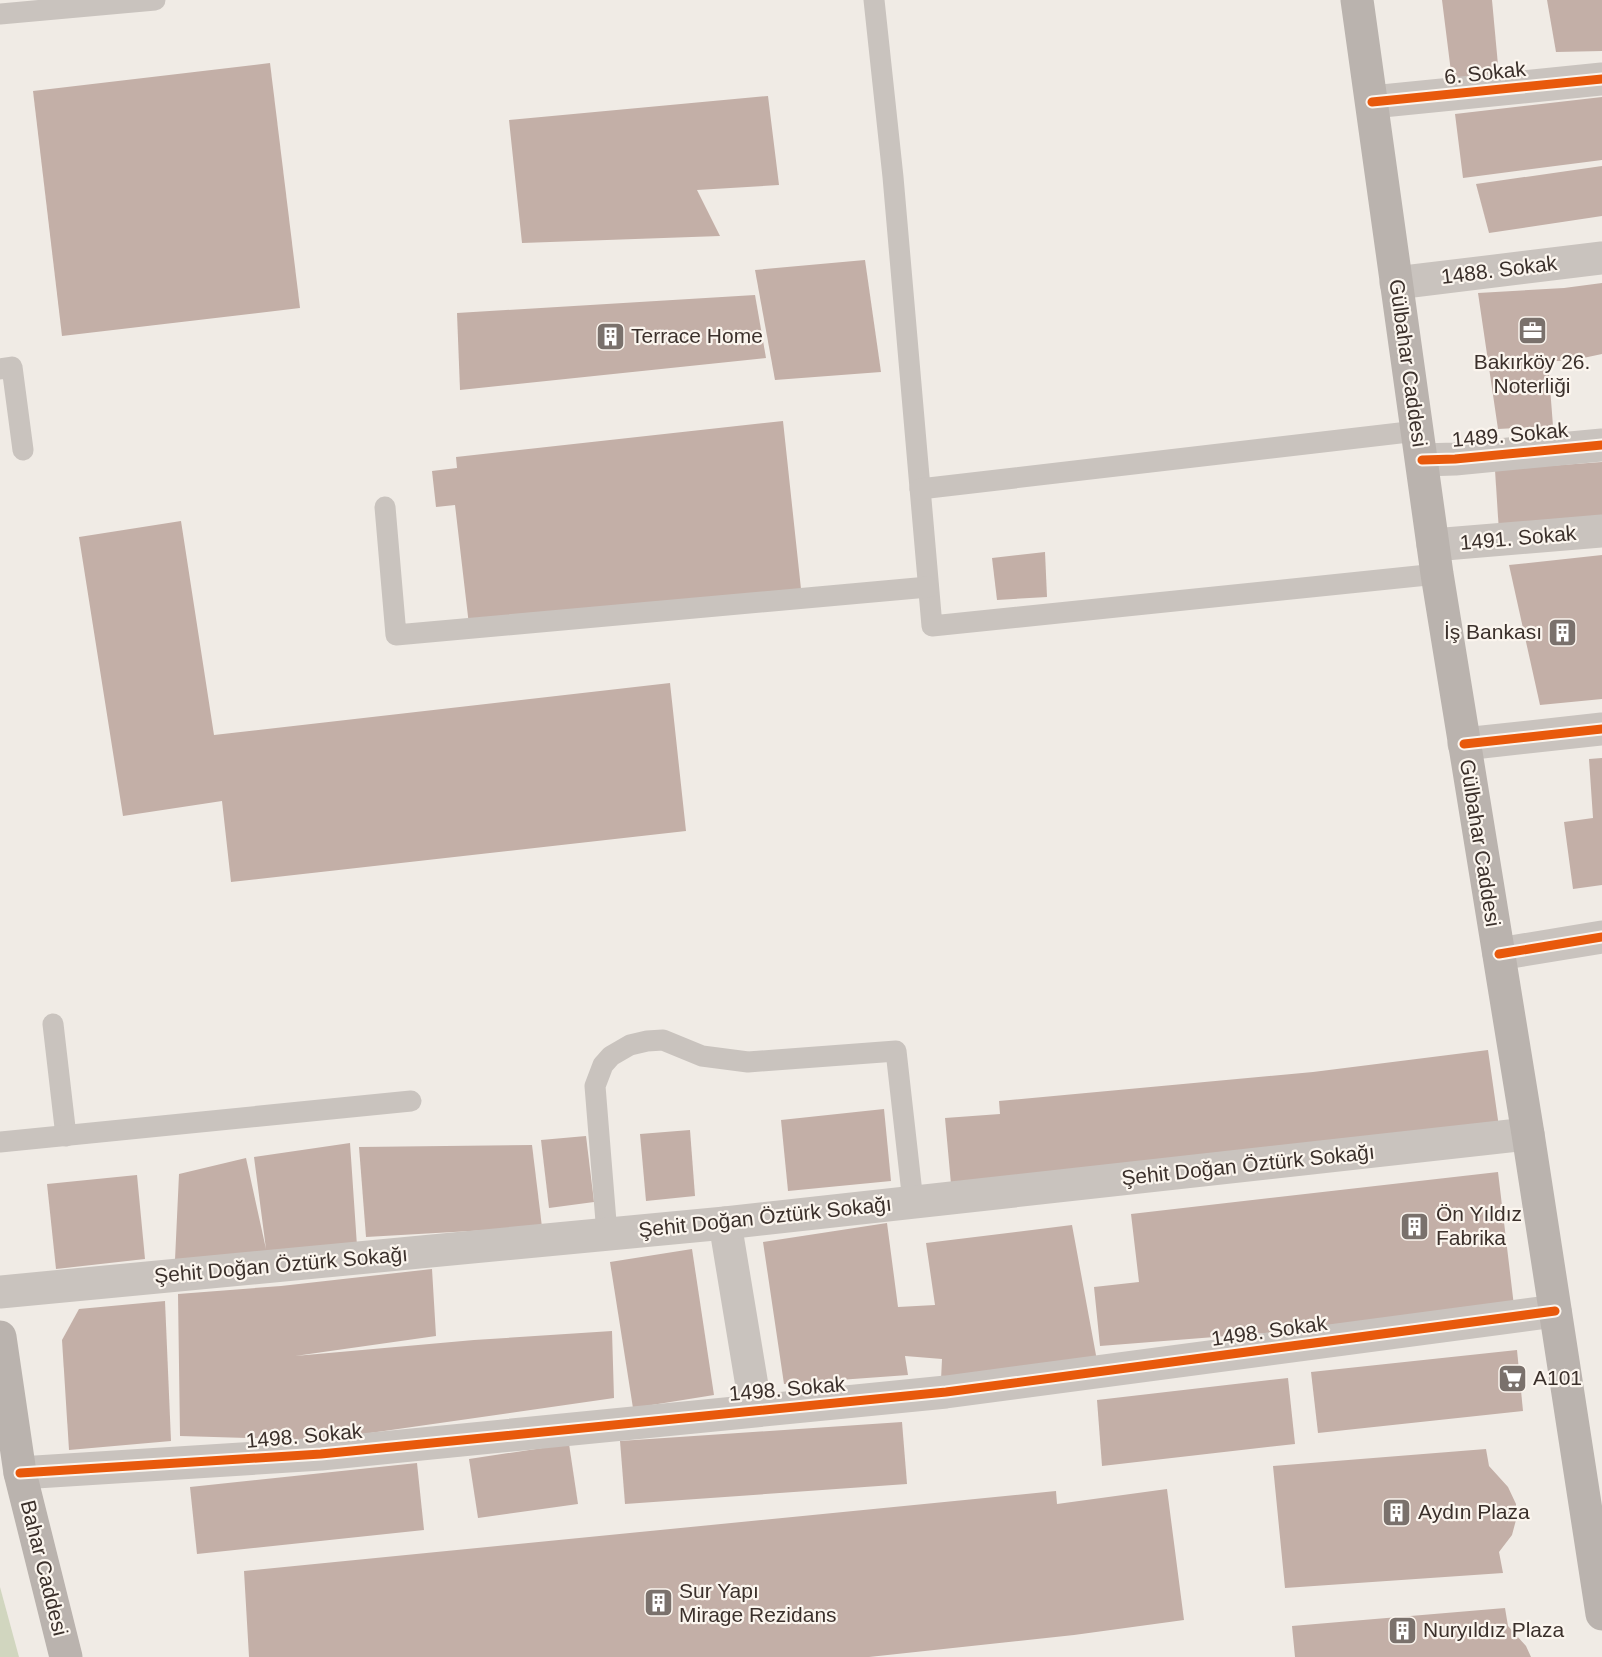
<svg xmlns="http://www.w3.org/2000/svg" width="1602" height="1657" viewBox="0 0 1602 1657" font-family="Arial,sans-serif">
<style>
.green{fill:#d1d6bf}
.building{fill:#c3afa7}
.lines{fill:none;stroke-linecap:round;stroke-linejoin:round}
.lane{stroke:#c9c3be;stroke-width:21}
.street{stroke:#c9c3be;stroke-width:33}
.secondary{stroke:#bab3ae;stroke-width:33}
.cycleway-casing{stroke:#fbf5ee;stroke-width:13}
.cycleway{stroke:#e8590c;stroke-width:9}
.labels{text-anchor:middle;stroke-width:4.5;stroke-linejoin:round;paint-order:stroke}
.street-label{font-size:21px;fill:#3b302b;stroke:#fbf5ee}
.poi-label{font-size:21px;fill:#3b302b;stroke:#fbf5ee;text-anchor:start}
</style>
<rect width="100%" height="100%" fill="#f0ebe5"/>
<polygon class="green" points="0,1587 19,1657 0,1657"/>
<g class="building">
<polygon points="1442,0 1492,0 1499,76 1456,80 1451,72"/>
<polygon points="1547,0 1602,0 1602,51 1556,52"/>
<polygon points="270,63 300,308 62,336 33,91"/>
<polygon points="768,96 779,185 697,190 720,236 522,243 509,120"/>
<polygon points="1602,97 1602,160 1463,178 1455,114"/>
<polygon points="1602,166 1602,216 1489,233 1476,184"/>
<polygon points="865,260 881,372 775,380 755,270"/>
<polygon points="1602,283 1602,354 1569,361 1548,361 1553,426 1498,429 1478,293 1564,288"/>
<polygon points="755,295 766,358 460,390 457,313"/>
<polygon points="783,421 801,589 469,625 455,505 436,507 432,471 457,468 456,457"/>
<polygon points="1602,462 1602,524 1499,532 1495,470"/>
<polygon points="181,521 214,735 670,683 686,831 231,882 222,801 123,816 79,537"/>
<polygon points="1045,552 1047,597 997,600 992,558"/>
<polygon points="1602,555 1602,699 1540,705 1509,565"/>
<polygon points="1602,758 1602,885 1573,889 1564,822 1593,818 1589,759"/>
<polygon points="1488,1050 1499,1127 951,1184 945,1118 1000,1114 999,1101 1313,1072"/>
<polygon points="884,1109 891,1181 788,1191 781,1120"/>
<polygon points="690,1130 695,1196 646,1201 640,1134"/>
<polygon points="586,1136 594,1202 549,1208 541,1140"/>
<polygon points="350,1143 357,1246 175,1260 179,1174 246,1158 266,1249 254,1157"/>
<polygon points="532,1145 542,1227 366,1237 359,1147"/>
<polygon points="1498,1172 1514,1306 1278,1332 1100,1346 1094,1287 1139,1282 1131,1214"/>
<polygon points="137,1175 145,1259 56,1269 47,1184"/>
<polygon points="887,1223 898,1307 935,1305 926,1243 1072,1225 1098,1366 941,1380 942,1359 905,1356 908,1375 784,1384 763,1242"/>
<polygon points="692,1249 714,1395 633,1408 610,1262"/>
<polygon points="432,1269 436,1336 295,1356 474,1340 612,1331 614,1398 321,1440 180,1436 178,1294 281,1286"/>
<polygon points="165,1301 171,1441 69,1450 62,1340 79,1309"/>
<polygon points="1517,1350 1523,1411 1318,1433 1311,1372"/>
<polygon points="1288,1378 1295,1444 1102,1466 1097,1400"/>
<polygon points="902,1422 907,1484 625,1504 620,1441"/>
<polygon points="569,1444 578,1504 478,1518 469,1459"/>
<polygon points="1486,1449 1489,1466 1508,1487 1516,1504 1516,1520 1512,1535 1499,1552 1503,1573 1285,1588 1273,1466"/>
<polygon points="417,1463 424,1530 197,1554 190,1487"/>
<polygon points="1167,1489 1184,1620 1074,1635 869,1657 249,1657 244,1571 1056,1491 1057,1504"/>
<polygon points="1505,1608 1508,1626 1526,1646 1531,1657 1295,1657 1292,1626"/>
</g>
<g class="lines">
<g class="lane">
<polyline points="874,0 893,177 932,626 1437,574"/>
<polyline points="0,14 155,0"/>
<polyline points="0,369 12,367 23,450"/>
<polyline points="920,489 1417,431"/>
<polyline points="385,507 396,635 928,587"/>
<polyline points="53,1024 66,1136"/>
<polyline points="0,1142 411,1101"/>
<polyline points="607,1234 595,1086 603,1065 611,1056 630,1045 647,1041 663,1040 702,1056 748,1062 896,1051 913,1202"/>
</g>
<g class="street">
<polyline points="1372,102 1602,79"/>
<polyline points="1396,283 1602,258"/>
<polyline points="1422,460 1455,459 1602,445"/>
<polyline points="1433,545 1602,531"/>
<polyline points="1464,744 1602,729"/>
<polyline points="1499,954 1602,937"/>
<polyline points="725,1223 756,1410"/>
<polyline points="0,1292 725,1223 1528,1134"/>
<polyline points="20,1473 321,1454 946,1392 1555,1311"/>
</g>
<g class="secondary">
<polyline points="1357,0 1437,574 1528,1134 1602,1614"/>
<polyline points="0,1337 20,1473 66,1657"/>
</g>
<defs>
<g id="cycleway">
<polyline points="1372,102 1602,79"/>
<polyline points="1422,460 1455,459 1602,445"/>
<polyline points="1464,744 1602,729"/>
<polyline points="1499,954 1602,937"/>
<polyline points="20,1473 321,1454 946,1392 1555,1311"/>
</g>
</defs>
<use href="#cycleway" class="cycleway-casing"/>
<use href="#cycleway" class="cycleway"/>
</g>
<defs>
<symbol id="office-square" viewBox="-11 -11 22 22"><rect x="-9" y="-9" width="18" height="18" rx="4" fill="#7a716c" stroke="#fbf5ee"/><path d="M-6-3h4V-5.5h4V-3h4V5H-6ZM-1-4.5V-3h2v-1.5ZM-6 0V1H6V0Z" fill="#fff"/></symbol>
<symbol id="building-square" viewBox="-11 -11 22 22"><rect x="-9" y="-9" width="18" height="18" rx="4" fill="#7a716c" stroke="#fbf5ee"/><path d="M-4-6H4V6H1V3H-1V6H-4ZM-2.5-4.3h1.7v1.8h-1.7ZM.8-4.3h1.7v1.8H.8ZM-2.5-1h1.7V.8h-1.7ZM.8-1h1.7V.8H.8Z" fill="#fff"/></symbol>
<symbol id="supermarket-square" viewBox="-11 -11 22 22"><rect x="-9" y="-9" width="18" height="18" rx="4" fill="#7a716c" stroke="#fbf5ee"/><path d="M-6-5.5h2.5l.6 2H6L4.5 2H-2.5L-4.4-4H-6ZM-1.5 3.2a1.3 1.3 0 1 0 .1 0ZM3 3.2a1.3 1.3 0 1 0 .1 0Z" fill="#fff"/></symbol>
</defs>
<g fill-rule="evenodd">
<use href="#office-square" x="1516" y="314" width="33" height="33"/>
<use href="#building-square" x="594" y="320" width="33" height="33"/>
<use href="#building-square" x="1546" y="616" width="33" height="33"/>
<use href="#building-square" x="1398" y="1210" width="33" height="33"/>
<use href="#supermarket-square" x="1496" y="1362" width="33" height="33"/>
<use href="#building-square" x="1380" y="1496" width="33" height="33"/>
<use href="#building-square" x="642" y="1586" width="33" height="33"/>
<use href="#building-square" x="1386" y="1614" width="33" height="33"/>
</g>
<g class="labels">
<g class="street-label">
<text transform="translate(1485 73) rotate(-6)" y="7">6. Sokak</text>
<text transform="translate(1499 270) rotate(-7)" y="7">1488. Sokak</text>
<text transform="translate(1408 363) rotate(82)" y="7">Gülbahar Caddesi</text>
<text transform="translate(1510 435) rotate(-5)" y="7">1489. Sokak</text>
<text transform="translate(1518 538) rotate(-5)" y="7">1491. Sokak</text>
<text transform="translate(1480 843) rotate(81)" y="7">Gülbahar Caddesi</text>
<text transform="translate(1248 1165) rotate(-6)" y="7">Şehit Doğan Öztürk Sokağı</text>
<text transform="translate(765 1217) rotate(-6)" y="7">Şehit Doğan Öztürk Sokağı</text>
<text transform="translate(281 1265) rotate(-5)" y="7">Şehit Doğan Öztürk Sokağı</text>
<text transform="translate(1269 1331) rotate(-8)" y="7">1498. Sokak</text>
<text transform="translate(787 1389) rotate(-5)" y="7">1498. Sokak</text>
<text transform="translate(304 1436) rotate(-5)" y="7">1498. Sokak</text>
<text transform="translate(44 1568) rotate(76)" y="7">Bahar Caddesi</text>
</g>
<g class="poi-label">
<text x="631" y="343">Terrace Home</text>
<text x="1532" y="369" text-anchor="middle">Bakırköy 26.<tspan x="1532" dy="24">Noterliği</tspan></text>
<text x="1542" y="639" text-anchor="end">İş Bankası</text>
<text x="1436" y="1221">Ön Yıldız<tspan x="1436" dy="24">Fabrika</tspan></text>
<text x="1533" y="1385">A101</text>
<text x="1418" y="1519">Aydın Plaza</text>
<text x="679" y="1598">Sur Yapı<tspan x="679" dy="24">Mirage Rezidans</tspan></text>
<text x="1423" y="1637">Nuryıldız Plaza</text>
</g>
</g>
</svg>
